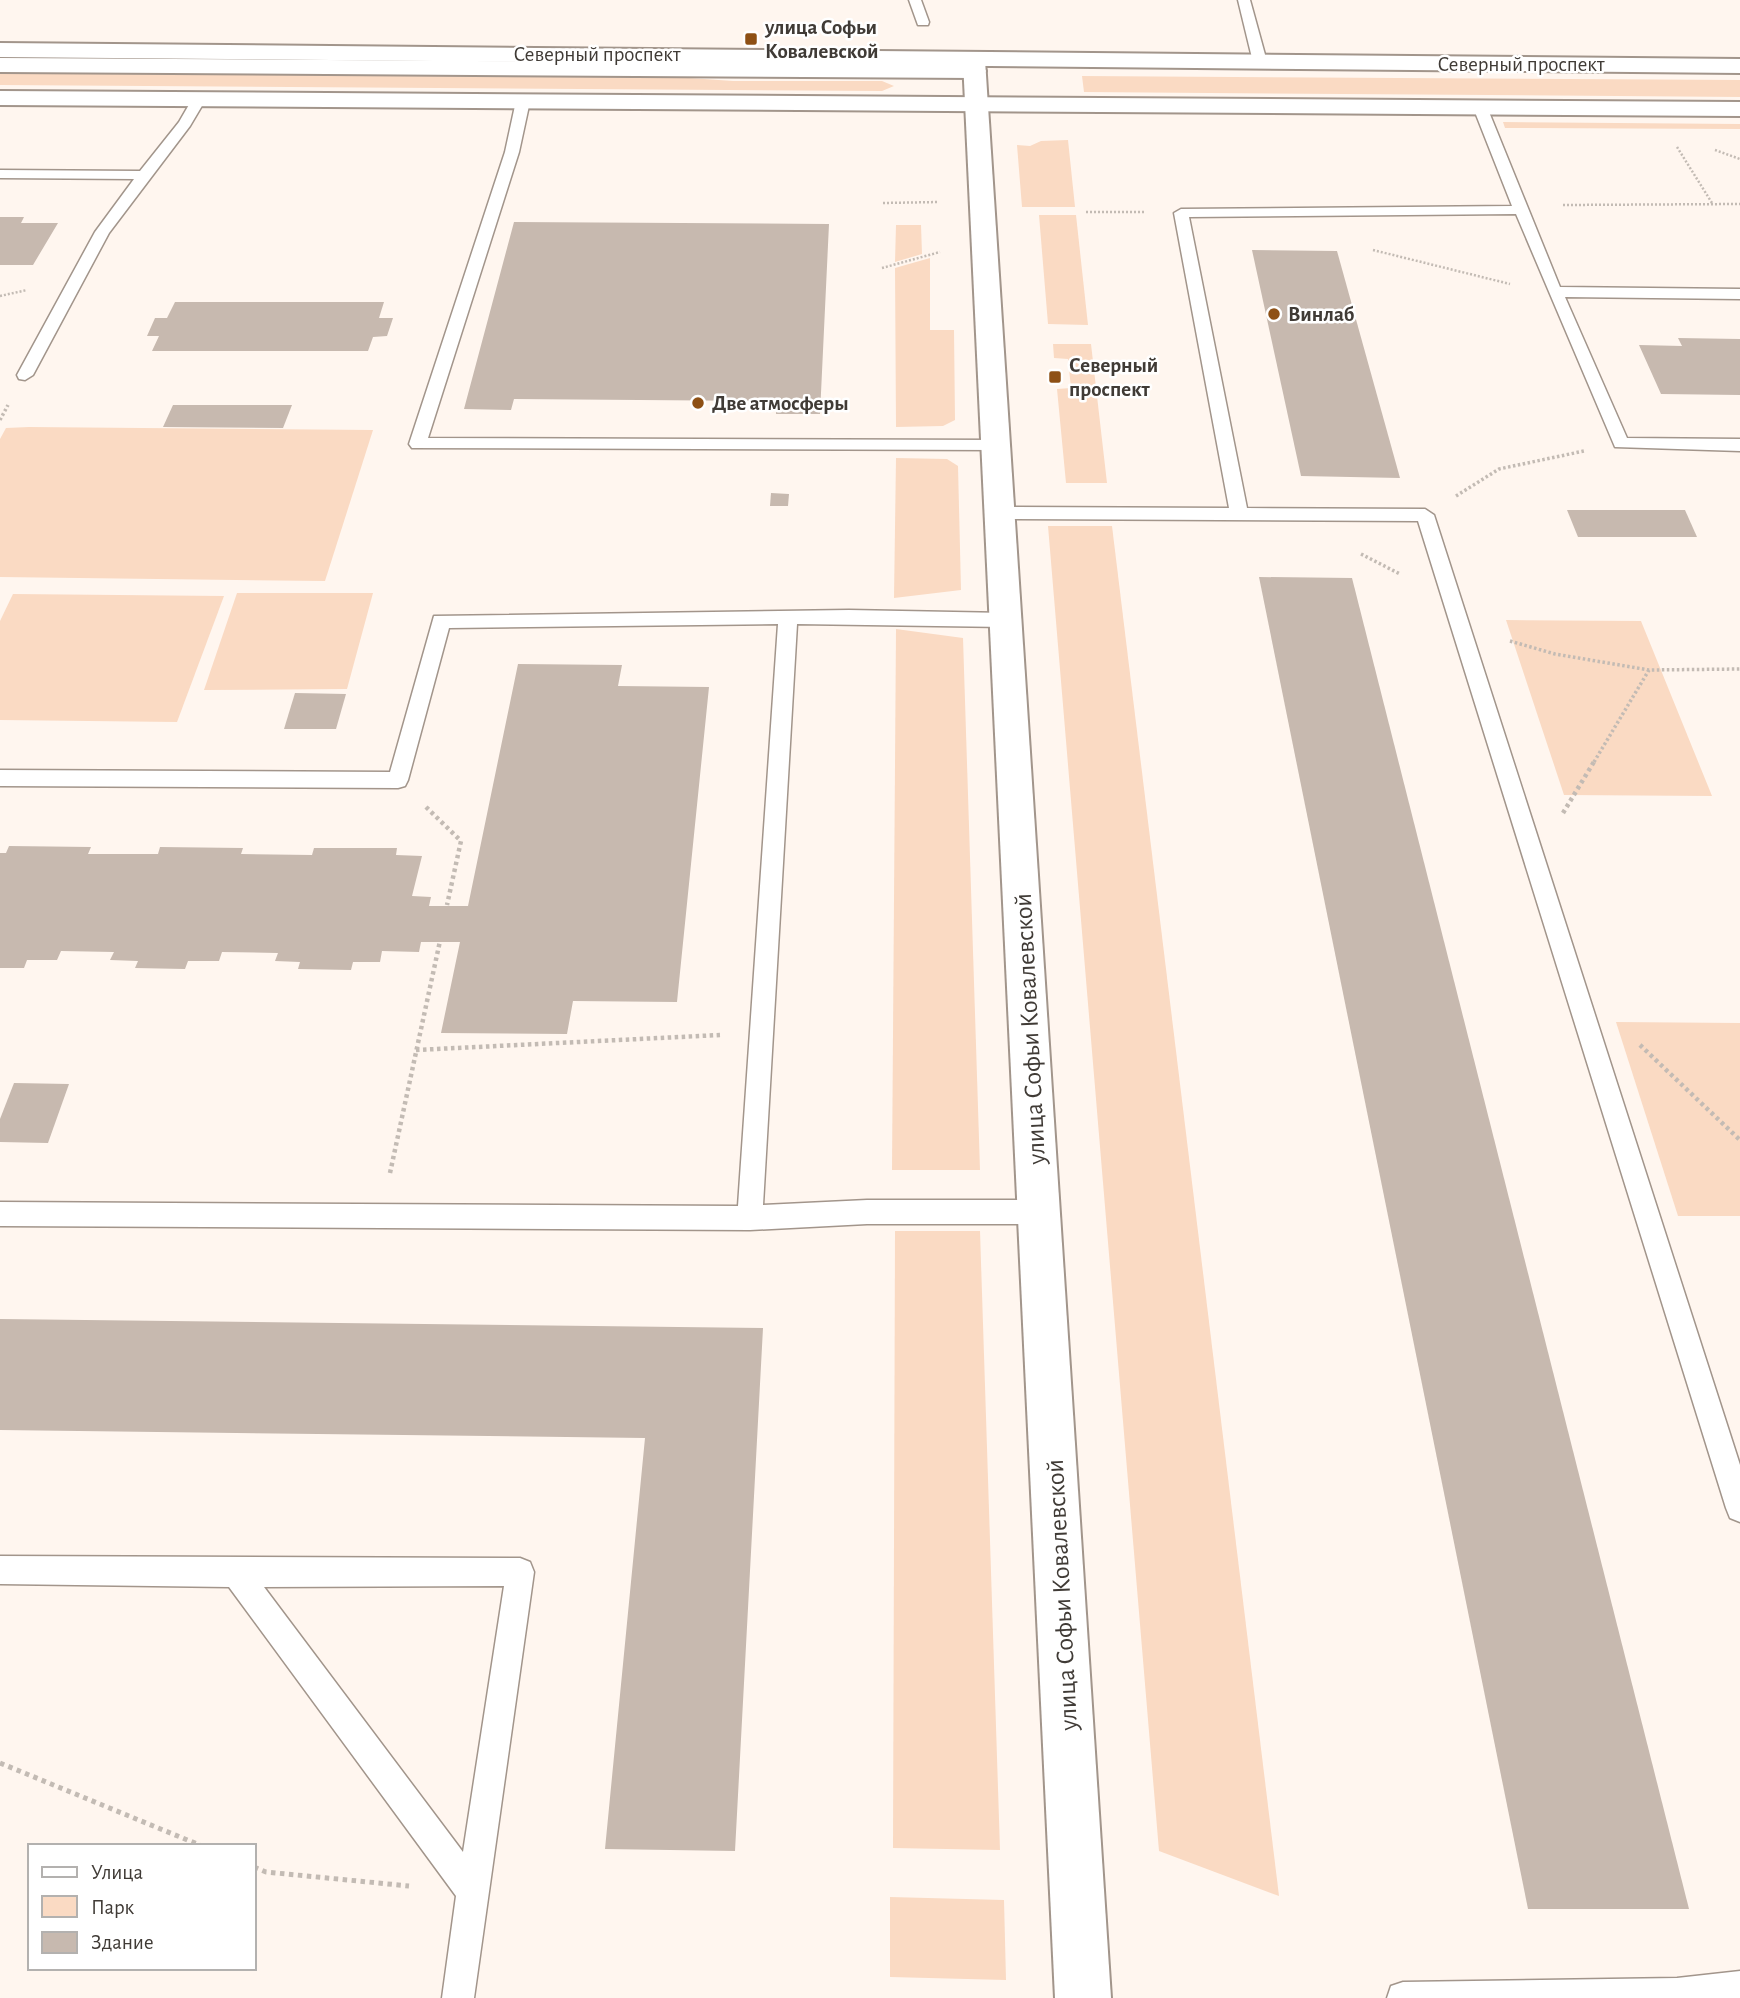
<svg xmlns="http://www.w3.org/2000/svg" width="1740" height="1998" viewBox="0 0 1740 1998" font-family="'Alegreya Sans',sans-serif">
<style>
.green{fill:#fadac3}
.building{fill:#c7b9af}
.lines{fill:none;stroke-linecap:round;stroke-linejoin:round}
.service-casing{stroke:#a2958b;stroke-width:3}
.minor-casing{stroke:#a2958b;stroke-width:4}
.tertiary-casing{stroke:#a2958b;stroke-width:4}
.secondary-casing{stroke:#a2958b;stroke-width:4}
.path-far3{stroke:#c3bbb4;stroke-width:2.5;stroke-dasharray:2 2;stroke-linecap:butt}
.path-far2{stroke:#c3bbb4;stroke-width:3.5;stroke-dasharray:2.5 2.5;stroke-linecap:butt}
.path-far1{stroke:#c3bbb4;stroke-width:4.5;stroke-dasharray:3.5 3.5;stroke-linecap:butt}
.path{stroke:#c3bbb4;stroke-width:5;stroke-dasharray:4.5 4.5;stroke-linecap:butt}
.service{fill:#fff;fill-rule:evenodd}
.minor{fill:#fff;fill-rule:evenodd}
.tertiary{fill:#fff;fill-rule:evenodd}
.secondary{fill:#fff;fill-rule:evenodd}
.poi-dot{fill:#8e5015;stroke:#fff;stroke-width:2.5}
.labels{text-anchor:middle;stroke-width:5;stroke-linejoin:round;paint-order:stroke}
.far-poi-label{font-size:21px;font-weight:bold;fill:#403b36;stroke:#fff;text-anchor:start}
.far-street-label{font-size:21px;fill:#403b36;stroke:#fff}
.street-label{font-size:26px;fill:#403b36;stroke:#fff}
</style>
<rect width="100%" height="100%" fill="#fff6ef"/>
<g class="green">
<polygon points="0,70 617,73 733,81 882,81 894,86 882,91 0,85"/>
<polygon points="1082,76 1740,80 1740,97 1084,92"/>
<polygon points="1503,122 1740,124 1740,129 1505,128"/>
<polygon points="1068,140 1075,207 1022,207 1017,145 1030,146 1041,141"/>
<polygon points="1039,215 1076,215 1088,325 1048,324"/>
<polygon points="896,225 921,225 922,254 895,262"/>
<polygon points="930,258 930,330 954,330 955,420 943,426 896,427 895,268"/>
<polygon points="1053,344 1091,344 1107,483 1066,483 1057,389 1071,388 1068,359 1054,358"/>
<polygon points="6,428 29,427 373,430 325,581 0,577 0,439"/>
<polygon points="896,458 947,459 958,466 961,590 894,598"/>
<polygon points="1048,526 1112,526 1279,1896 1159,1851"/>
<polygon points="237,593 373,593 347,689 204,690"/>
<polygon points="13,594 224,596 177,722 0,720 0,621"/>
<polygon points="1506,620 1641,621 1712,796 1564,795"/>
<polygon points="896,629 963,638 980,1170 892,1170"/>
<polygon points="1616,1022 1740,1023 1740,1216 1678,1216"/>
<polygon points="895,1231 980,1231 1000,1850 893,1848"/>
<polygon points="890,1897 1004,1900 1006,1980 890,1977"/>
</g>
<g class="building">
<polygon points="0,217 24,217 21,223 58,223 33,265 0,265"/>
<polygon points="514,222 829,224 820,414 776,414 777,401 514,399 511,410 464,409"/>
<polygon points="1252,250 1337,251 1400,478 1301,476"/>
<polygon points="175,302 384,302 379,318 393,318 387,336 373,337 368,351 152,351 159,336 147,336 155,318 167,318"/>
<polygon points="1678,338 1740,339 1740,395 1661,394 1639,345 1682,346"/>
<polygon points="173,405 292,405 283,428 163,427"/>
<polygon points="771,493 789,494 788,506 770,506"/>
<polygon points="1567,510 1685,510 1697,537 1578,537"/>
<polygon points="1259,577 1352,578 1689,1909 1528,1909"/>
<polygon points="518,664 622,665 618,686 709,687 677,1002 573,1001 567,1034 441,1033 460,942 421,942 419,952 382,951 380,962 353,962 351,970 298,969 300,962 275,961 278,953 222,952 219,961 188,961 185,969 135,968 138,961 110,960 114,952 61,951 57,960 27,960 24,968 0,968 0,853 6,853 9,846 91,847 88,854 158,854 160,847 243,848 241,854 312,855 314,848 397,848 396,855 422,856 412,896 431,897 429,906 468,906"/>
<polygon points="295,693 346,694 336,729 284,729"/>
<polygon points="14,1083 69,1084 48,1143 0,1142 0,1119"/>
<polygon points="0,1319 763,1328 735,1851 605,1849 645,1438 0,1430"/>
</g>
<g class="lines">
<defs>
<g id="service">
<polygon points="909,0 921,0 929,22 928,25 918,25"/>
<polygon points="1238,0 1250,0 1267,62 1265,65 1255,65 1253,62"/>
<polygon points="199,95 206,99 190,126 109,233 33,375 25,380 19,379 17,375 95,232 134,179 0,178 0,170 140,171 179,122 194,96"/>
<polygon points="523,97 530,101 519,152 428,438 996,440 1005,446 1002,450 412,448 409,444 505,152 516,101"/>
<polygon points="1480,103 1487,107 1560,287 1740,289 1740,299 1565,297 1627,438 1740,439 1740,451 1615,447 1516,214 1189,217 1247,508 1425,509 1434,515 1740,1465 1740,1522 1730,1518 1726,1508 1418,521 1000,519 991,513 1000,507 1229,508 1174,213 1181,209 1512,206 1473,107"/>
<polygon points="849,610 1006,613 1013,615 1015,620 1013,625 1006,627 797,624 763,1205 867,1200 1039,1200 1048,1204 1051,1212 1048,1220 1039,1224 867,1224 750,1230 0,1226 0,1202 738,1206 778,624 449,628 408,780 405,786 398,788 0,786 0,770 390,772 434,616"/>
<path d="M0,1556L520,1558L530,1562L534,1572L474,1998H442L456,1896L229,1587L0,1584ZM504,1586L463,1852L264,1587Z"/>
<polygon points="1740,1971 1740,1998 1387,1998 1391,1986 1403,1982 1677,1978"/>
</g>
<polygon id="minor" points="0,58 975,64 983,66 986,71 983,76 975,78 0,72"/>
<polygon id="tertiary" points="974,53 982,55 985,60 1111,1998 1055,1998 963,60 966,55"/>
<g id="secondary">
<polygon points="0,43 1740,59 1740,73 0,57"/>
<polygon points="0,91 1740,102 1740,116 0,105"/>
</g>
</defs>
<use href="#service" class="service-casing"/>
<use href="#minor" class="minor-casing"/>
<use href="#tertiary" class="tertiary-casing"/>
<use href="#secondary" class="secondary-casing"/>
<g class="path-far3">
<polyline points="1677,147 1712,203"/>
<polyline points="1715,150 1740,159"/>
<polyline points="883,203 939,202"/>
<polyline points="1563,205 1740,204"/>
<polyline points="1086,212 1144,212"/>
<polyline points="1373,250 1510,284"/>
<polyline points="882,268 940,252"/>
<polyline points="0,296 27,290"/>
</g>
<g class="path-far2">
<polyline points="0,420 8,405"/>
<polyline points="1456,496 1499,469 1584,451"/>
<polyline points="1361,554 1400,574"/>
<polyline points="1510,641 1555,654 1649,670 1740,669"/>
<polyline points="1594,762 1649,670"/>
</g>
<g class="path-far1">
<polyline points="426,807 461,841 447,905"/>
<polyline points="1563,813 1595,760"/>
<polyline points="1640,1045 1740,1140"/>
<polyline points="416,1050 720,1035"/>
<polyline points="390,1173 440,941"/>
</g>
<g class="path">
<polyline points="0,1763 202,1846"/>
<polyline points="254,1867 266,1872 409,1886"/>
</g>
<use href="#service" class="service"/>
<use href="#minor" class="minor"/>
<use href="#tertiary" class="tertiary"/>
<use href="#secondary" class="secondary"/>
</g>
<g class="poi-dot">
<rect x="744" y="32" width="14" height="14" rx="3.5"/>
<circle cx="1274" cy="314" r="7"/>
<rect x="1048" y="370" width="14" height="14" rx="3.5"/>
<circle cx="698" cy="403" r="7"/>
</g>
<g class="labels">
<g class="far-poi-label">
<text x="765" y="34">улица Софьи<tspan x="765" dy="24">Ковалевской</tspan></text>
<text x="1288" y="321">Винлаб</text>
<text x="1069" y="372">Северный<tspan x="1069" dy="24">проспект</tspan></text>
<text x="712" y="410">Две атмосферы</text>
</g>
<g class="far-street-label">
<text x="597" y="61">Северный проспект</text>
<text x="1521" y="71">Северный проспект</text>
</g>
<g class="street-label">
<text transform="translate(1029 1029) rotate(-93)" y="9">улица Софьи Ковалевской</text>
<text transform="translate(1061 1595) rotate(-93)" y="9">улица Софьи Ковалевской</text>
</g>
</g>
<rect x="28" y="1844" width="228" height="126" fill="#ffffff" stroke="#b3b1af" stroke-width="2"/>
<rect x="42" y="1867" width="35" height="10" fill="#ffffff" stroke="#b3b1af" stroke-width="2"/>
<text x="91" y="1879" font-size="21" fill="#403b36">Улица</text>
<rect x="42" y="1896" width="35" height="21" fill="#fadac3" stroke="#b3b1af" stroke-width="2"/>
<text x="91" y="1914" font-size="21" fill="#403b36">Парк</text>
<rect x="42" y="1932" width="35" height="21" fill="#c7b9af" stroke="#b3b1af" stroke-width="2"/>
<text x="91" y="1949" font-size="21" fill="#403b36">Здание</text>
</svg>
